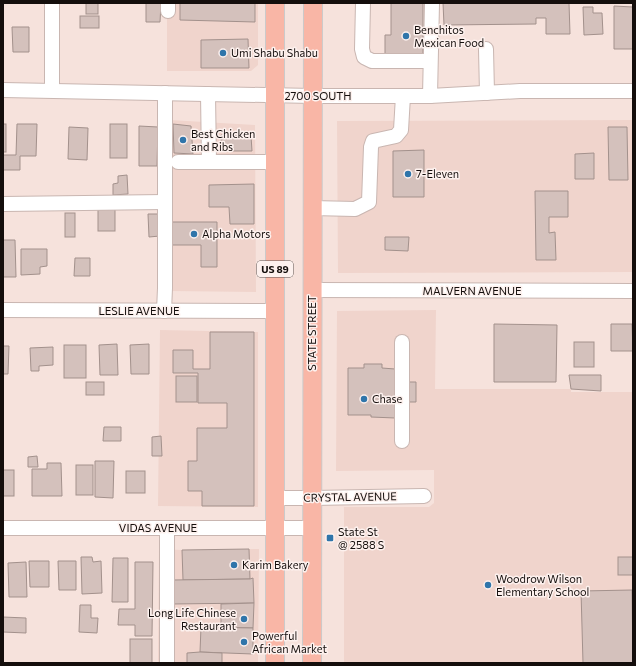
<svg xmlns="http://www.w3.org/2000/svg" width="636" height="666" viewBox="0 0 636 666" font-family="Commissioner,sans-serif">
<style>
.built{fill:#f0d4cc}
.building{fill:#d4c1bc;stroke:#a3918c}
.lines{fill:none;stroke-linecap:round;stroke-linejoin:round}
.minor-casing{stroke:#c9b6b1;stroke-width:16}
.major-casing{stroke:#cbcaca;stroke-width:20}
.minor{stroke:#fff;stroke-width:14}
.major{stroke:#f9b6a6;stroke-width:18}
.poi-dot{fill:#2f75aa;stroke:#fdf1ee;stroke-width:1.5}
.labels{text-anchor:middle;stroke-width:3;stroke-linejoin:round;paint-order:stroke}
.shield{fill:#fdf1ee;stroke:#5a5250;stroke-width:1}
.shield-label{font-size:10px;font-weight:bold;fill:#140e0c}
.poi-label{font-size:11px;fill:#140e0c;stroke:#fdf1ee;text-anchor:start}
.street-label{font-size:11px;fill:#140e0c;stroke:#fdf1ee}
</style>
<rect width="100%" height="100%" fill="#f6e2dc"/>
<g class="built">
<polygon points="167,3 258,3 258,65 251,71 167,71"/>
<polygon points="170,120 255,125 256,292 170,291"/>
<polygon points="633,120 633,272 338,273 337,121"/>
<polygon points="436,310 435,389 571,389 571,392 633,392 633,663 344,663 344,507 429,507 434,503 434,470 336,471 337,311"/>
<polygon points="160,330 258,332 258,507 158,506"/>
<polygon points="159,549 182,550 259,549 258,663 158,663"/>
</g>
<g class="building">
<rect x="86" y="3" width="12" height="11"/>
<polygon points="146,3 161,3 160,22 146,22"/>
<polygon points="180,3 255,3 255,22 180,20"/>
<polygon points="391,3 423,3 423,56 385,57 385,35 391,35"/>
<polygon points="443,3 569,3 570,34 546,34 546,18 536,18 536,24 444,25"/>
<polygon points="614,6 633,7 633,49 614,49"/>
<polygon points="583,7 593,7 593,13 602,13 603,34 584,35"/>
<rect x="80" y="16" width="19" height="12"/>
<polygon points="12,27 29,27 29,52 13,52"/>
<polygon points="248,39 249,68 201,68 201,40"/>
<rect x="3" y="124" width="3" height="28"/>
<polygon points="17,124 37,124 36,156 20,156 20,170 3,170 3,155 16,155"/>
<rect x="110" y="124" width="17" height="34"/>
<polygon points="173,124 191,126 193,154 174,153"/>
<polygon points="139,126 158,127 157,166 139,166"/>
<polygon points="69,127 88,128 87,160 68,159"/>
<polygon points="608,127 627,127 628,180 609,180"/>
<polygon points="221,135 251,136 252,151 221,151"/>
<polygon points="424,150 424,197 393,197 393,151"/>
<polygon points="594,153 594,179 575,179 575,154"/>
<polygon points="127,175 128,194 113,195 113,184 118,183 118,176"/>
<polygon points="254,184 254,224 230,224 229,207 209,207 209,185"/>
<polygon points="535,191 568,191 568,217 549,217 549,233 555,232 556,260 536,260"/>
<rect x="98" y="208" width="17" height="23"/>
<rect x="65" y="213" width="10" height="24"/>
<polygon points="148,214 158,214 160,236 149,237"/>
<polygon points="172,222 217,222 217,267 201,267 201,245 172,245"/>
<polygon points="385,237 409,237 408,251 385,250"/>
<polygon points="3,240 15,240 16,277 3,277"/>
<polygon points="21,249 47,249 47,266 40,267 40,274 21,275"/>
<polygon points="75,258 90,258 90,276 74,276"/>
<polygon points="494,324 557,325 556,382 494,382"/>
<polygon points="611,324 632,324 633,351 611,351"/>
<polygon points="210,332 254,332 254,506 202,506 202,491 188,491 188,461 197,461 197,428 227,428 227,403 198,403 198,373 173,373 173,350 193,350 193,369 210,369"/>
<rect x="574" y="342" width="20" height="25"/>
<polygon points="117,344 118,375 100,375 99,345"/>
<polygon points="149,344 149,374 131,374 130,345"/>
<rect x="64" y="345" width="22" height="33"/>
<polygon points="3,346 9,346 8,374 3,374"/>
<polygon points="53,347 53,365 39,366 39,371 31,371 30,348"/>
<polygon points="364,364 382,364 382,368 395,369 395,382 416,382 416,402 395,402 395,418 371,417 371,415 348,415 348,368 364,368"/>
<polygon points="569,375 601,375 601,391 571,389"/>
<rect x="176" y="376" width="21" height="26"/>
<rect x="86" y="382" width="18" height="13"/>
<polygon points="104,427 121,427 121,441 103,441"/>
<polygon points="161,436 162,456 152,456 152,437"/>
<polygon points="37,456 38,467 28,467 28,457"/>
<polygon points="95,461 114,461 113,498 95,497"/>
<polygon points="47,463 61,463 62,496 32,496 32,469 47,469"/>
<rect x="76" y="465" width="17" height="30"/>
<rect x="3" y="470" width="11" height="26"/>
<rect x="126" y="471" width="19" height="22"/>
<polygon points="249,549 250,579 183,580 182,550"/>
<polygon points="81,557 92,557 93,562 101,561 102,593 82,594"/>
<rect x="618" y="557" width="15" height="18"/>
<polygon points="113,558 128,558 128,602 112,602"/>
<polygon points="29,561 49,561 49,587 30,587"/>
<polygon points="58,561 76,561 76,590 59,590"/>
<polygon points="26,562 27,597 9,597 8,563"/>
<polygon points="135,562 153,562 152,636 135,636 135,625 118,625 119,609 135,609"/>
<polygon points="253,578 254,603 172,604 172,580 250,579"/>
<polygon points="632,590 633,663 583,663 581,591"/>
<polygon points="254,603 253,628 221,627 221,604"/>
<polygon points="80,605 91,605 91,618 98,618 97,633 79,632"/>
<polygon points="3,617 26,618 26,633 3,632"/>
<polygon points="201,627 253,628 253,654 200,652"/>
<rect x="130" y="639" width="22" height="24"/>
<polygon points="200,652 222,653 222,663 187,663 187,653"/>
</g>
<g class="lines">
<defs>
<g id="minor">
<polyline points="52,3 52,90"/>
<polyline points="363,3 362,49 364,57 372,61 430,61"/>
<polyline points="168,11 168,3"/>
<polyline points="486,49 487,93"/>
<polyline points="3,90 313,96 430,96 520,91 633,91"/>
<polyline points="208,94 209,162"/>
<polyline points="430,96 432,3"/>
<polyline points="178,162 275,162"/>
<polyline points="3,204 165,202"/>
<polyline points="312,208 355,209 369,202 371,147 373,141 396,136 401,130 403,96"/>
<polyline points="312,290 633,291"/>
<polyline points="3,310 275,311"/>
<polyline points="164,311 165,288 165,93"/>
<polyline points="402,342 402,441"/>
<polyline points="275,498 312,498 424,496"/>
<polyline points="3,528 312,528"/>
<polyline points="167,663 167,528"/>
</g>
<g id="major">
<polyline points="275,3 275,663"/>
<polyline points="312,663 313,3"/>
</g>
</defs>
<use href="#minor" class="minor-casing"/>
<use href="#major" class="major-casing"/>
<use href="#minor" class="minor"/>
<use href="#major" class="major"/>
</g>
<g class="poi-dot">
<circle cx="406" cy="36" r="4"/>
<circle cx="223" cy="53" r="4"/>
<circle cx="183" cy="140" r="4"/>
<circle cx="408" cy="174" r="4"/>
<circle cx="194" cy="234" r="4"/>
<circle cx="364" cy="399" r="4"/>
<rect x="326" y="534" width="8" height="8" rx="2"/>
<circle cx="234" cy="565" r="4"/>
<circle cx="488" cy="585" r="4"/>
<circle cx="244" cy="619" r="4"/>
<circle cx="244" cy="642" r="4"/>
</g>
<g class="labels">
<rect class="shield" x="257" y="261" width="36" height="16" rx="3"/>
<g class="shield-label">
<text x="275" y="273">US 89</text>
</g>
<g class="poi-label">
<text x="414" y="34">Benchitos<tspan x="414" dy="13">Mexican Food</tspan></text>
<text x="231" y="57">Umi Shabu Shabu</text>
<text x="191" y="138">Best Chicken<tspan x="191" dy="13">and Ribs</tspan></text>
<text x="416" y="178">7-Eleven</text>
<text x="202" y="238">Alpha Motors</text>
<text x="372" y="403">Chase</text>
<text x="338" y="536">State St<tspan x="338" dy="13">@ 2588 S</tspan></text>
<text x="242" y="569">Karim Bakery</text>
<text x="496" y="583">Woodrow Wilson<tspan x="496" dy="13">Elementary School</tspan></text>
<text x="236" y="617" text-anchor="end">Long Life Chinese<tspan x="236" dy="13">Restaurant</tspan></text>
<text x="252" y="640">Powerful<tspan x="252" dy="13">African Market</tspan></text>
</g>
<g class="street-label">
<text x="318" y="100">2700 SOUTH</text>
<text x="472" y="295">MALVERN AVENUE</text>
<text x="139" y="315">LESLIE AVENUE</text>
<text transform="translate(312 333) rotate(-90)" y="4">STATE STREET</text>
<text transform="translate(350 497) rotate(-1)" y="4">CRYSTAL AVENUE</text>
<text x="158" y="532">VIDAS AVENUE</text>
</g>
</g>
<rect width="636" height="666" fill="none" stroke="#140e0c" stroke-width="8"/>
</svg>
